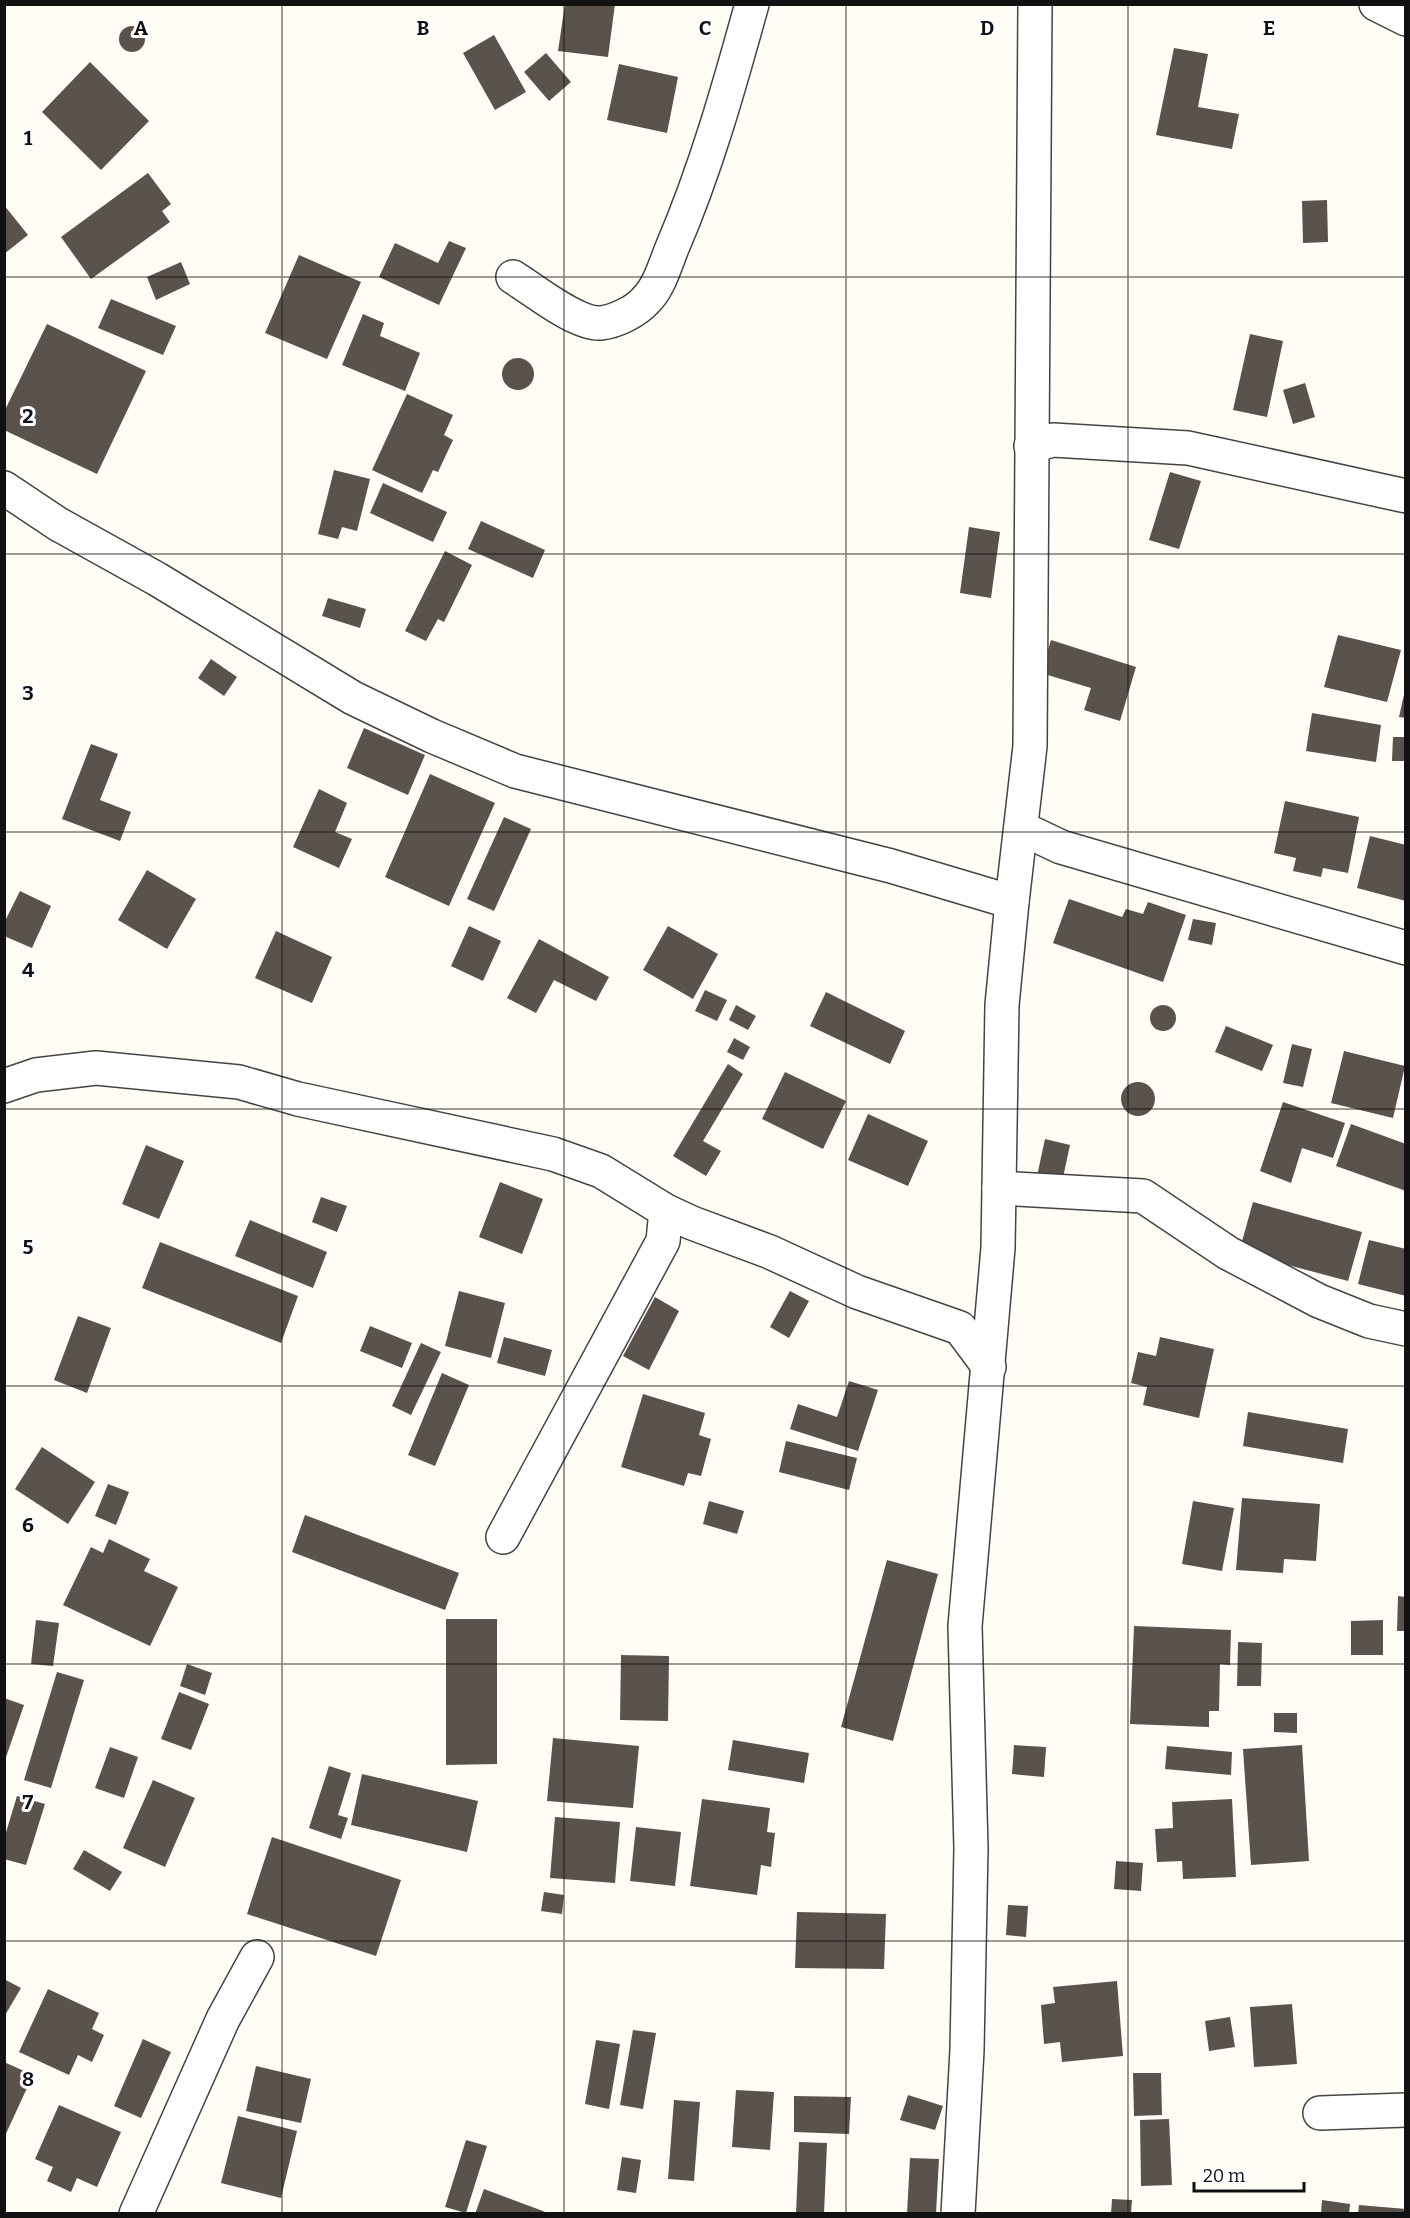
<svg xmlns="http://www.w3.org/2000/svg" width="1410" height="2218" viewBox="0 0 1410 2218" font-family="Bitter,serif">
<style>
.building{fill:#5a524d}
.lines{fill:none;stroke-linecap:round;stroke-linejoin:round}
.minor-casing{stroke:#444;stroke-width:36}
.minor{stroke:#fff;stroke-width:33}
.grid{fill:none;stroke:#111;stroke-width:1.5;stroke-opacity:0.55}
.grid-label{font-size:20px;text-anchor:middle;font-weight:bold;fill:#111;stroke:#fff;stroke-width:6;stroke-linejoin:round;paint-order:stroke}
</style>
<rect width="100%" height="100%" fill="#fffdf5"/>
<g class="building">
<polygon points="565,4 615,4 608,57 558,51"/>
<circle cx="132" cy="39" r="13"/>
<polygon points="494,35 526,92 495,110 463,53"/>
<polygon points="1174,48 1208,54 1198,107 1239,114 1232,149 1156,135"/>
<polygon points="546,53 571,82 549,101 524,72"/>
<polygon points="90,62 149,121 101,170 42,112"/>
<polygon points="619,64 678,77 667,133 607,120"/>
<polygon points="148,173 171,204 162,211 170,222 91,279 61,237"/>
<polygon points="1327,200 1328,242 1303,243 1302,201"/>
<polygon points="4,205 28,235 4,254"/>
<polygon points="449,241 466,248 439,305 379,277 395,243 438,263"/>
<polygon points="299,255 361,282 327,359 265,333"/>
<polygon points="181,262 190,284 156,300 147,277"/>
<polygon points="111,299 176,326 163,355 98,328"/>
<polygon points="363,314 384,323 380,336 420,353 405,391 342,365"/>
<polygon points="47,324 146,371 97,474 4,430 4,412"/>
<polygon points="1250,334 1283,341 1267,417 1233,410"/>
<circle cx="518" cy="374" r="16"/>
<polygon points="1305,383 1315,417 1293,424 1283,390"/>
<polygon points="407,394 453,415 444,435 453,440 438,472 433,470 422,493 372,470"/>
<polygon points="334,470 370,479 357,531 342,527 338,539 318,534"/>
<polygon points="1170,472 1201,481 1179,549 1149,540"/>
<polygon points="383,483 447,512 433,542 370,513"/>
<polygon points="481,521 545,550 533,578 468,549"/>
<polygon points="969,527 1000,532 991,598 960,593"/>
<polygon points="445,551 472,565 444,622 438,619 426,641 405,631"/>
<polygon points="328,598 366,609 360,628 322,616"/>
<polygon points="1338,635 1401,650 1387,702 1324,687"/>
<polygon points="1051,640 1136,667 1120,721 1084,710 1091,688 1041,673"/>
<polygon points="211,659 237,677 224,696 198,678"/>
<polygon points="1405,690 1406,690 1406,718 1399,717"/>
<polygon points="1312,713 1381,725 1376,762 1306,751"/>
<polygon points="364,728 425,755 408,795 347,768"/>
<polygon points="1393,737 1406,737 1406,761 1392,761"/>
<polygon points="91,744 118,754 100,800 131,812 120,841 62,819"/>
<polygon points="430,774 495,803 449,906 385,877"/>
<polygon points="319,789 347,803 335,832 352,839 339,868 293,847"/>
<polygon points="1285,801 1359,817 1348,873 1323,868 1321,877 1293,871 1296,858 1274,853"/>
<polygon points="504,817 531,829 494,911 467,899"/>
<polygon points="1370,836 1406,845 1406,901 1357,888"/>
<polygon points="147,870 196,899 167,949 118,920"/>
<polygon points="20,891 51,906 32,948 4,936 4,923"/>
<polygon points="1069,899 1122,917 1126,909 1143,914 1148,902 1186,915 1163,982 1053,943"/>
<polygon points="1193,919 1216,923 1212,945 1188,940"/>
<polygon points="469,926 501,941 483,981 451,966"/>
<polygon points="668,926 718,954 693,999 643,970"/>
<polygon points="276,931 332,957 312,1003 255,978"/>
<polygon points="539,939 609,977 596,1001 554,980 536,1013 507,998"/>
<polygon points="705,990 727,1000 717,1021 695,1011"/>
<polygon points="826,992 905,1031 890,1064 810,1026"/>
<polygon points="736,1005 756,1016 748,1030 729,1020"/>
<circle cx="1163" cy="1018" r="13"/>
<polygon points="1226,1026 1273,1045 1262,1071 1215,1052"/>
<polygon points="734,1038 750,1047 743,1060 727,1052"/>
<polygon points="1292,1044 1312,1049 1303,1087 1283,1083"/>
<polygon points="1344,1051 1405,1066 1393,1118 1331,1103"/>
<polygon points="728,1064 743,1074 703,1141 721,1151 706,1176 673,1156"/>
<polygon points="785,1072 846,1101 823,1149 762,1119"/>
<circle cx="1138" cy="1099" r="17"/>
<polygon points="1283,1102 1345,1123 1333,1158 1302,1148 1291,1183 1260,1171"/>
<polygon points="868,1114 928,1141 908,1186 848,1160"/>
<polygon points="1351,1124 1406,1144 1406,1191 1336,1166"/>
<polygon points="1045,1139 1070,1145 1062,1182 1037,1176"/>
<polygon points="146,1145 184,1161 159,1219 122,1204"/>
<polygon points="500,1182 543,1199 522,1254 479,1237"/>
<polygon points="321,1197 347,1206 337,1232 312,1222"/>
<polygon points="1253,1202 1362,1232 1348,1281 1239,1252"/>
<polygon points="250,1220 327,1252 313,1288 235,1256"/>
<polygon points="1369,1240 1406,1249 1406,1296 1358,1284"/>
<polygon points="160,1242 298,1296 281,1343 142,1288"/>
<polygon points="459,1291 505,1303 491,1358 445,1346"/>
<polygon points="790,1291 809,1301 789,1338 770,1327"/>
<polygon points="655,1297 679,1311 649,1370 623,1356"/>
<polygon points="78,1316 111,1328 87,1393 54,1380"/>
<polygon points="370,1326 412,1343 402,1368 360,1351"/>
<polygon points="504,1337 552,1350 545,1376 497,1363"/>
<polygon points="1160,1337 1214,1349 1199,1418 1143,1405 1147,1387 1131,1383 1138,1352 1156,1356"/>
<polygon points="421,1343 441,1352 411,1415 392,1406"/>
<polygon points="442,1373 469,1385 435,1466 408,1455"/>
<polygon points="849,1381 878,1390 858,1451 790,1429 798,1404 837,1417"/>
<polygon points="643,1394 705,1413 699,1435 711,1439 701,1476 688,1473 684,1486 621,1467"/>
<polygon points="1248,1412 1348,1429 1343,1463 1243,1446"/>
<polygon points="786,1441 857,1458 849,1490 779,1472"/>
<polygon points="42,1447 95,1482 68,1524 15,1489"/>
<polygon points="108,1484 129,1492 116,1525 95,1516"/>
<polygon points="1242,1498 1320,1504 1316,1561 1284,1559 1283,1573 1236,1570"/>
<polygon points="709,1501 744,1511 737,1534 703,1524"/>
<polygon points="1193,1501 1234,1508 1222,1571 1182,1564"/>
<polygon points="305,1515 459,1573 445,1610 292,1552"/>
<polygon points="109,1539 150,1559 144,1571 178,1587 150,1646 63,1605 91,1547 103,1553"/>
<polygon points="887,1560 938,1574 893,1741 841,1727"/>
<polygon points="1398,1596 1406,1597 1406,1631 1397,1631"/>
<polygon points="446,1619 497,1619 497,1764 446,1765"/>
<polygon points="36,1620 59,1623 53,1666 31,1664"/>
<polygon points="1383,1620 1383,1655 1351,1655 1351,1621"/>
<polygon points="1134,1626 1231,1630 1230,1665 1220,1664 1219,1711 1209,1711 1209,1727 1130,1724"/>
<polygon points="1238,1642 1262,1643 1261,1686 1237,1686"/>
<polygon points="621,1655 669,1656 668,1721 620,1720"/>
<polygon points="187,1664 212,1673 205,1695 180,1686"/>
<polygon points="57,1672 84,1680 51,1788 24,1780"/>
<polygon points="179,1692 209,1704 191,1750 161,1739"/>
<polygon points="4,1698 24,1705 5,1760 4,1760"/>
<polygon points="1274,1713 1297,1713 1297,1733 1274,1732"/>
<polygon points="553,1738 639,1746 633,1808 547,1801"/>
<polygon points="733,1740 809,1753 804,1783 728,1770"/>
<polygon points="1014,1745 1046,1747 1044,1777 1012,1774"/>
<polygon points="1302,1745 1309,1861 1251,1865 1243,1749"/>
<polygon points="1167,1746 1232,1752 1231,1775 1165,1769"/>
<polygon points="110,1747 138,1757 124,1798 95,1788"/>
<polygon points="329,1766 351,1773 338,1815 348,1818 341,1839 309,1828"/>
<polygon points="362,1774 478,1801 467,1852 351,1825"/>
<polygon points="153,1780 195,1798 165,1867 123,1848"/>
<polygon points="17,1796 45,1804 26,1865 4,1859 4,1839"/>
<polygon points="702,1799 770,1808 767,1832 775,1833 771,1867 761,1865 757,1895 690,1886"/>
<polygon points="1232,1799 1236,1877 1183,1879 1182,1861 1157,1862 1155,1829 1173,1828 1172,1802"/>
<polygon points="555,1817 620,1822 615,1883 550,1878"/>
<polygon points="636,1827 681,1832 675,1886 630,1881"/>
<polygon points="272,1837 401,1880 376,1956 247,1914"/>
<polygon points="84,1850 122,1872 110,1891 73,1869"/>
<polygon points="1116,1861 1143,1863 1141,1891 1114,1889"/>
<polygon points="544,1892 564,1895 562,1914 541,1911"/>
<polygon points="1008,1905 1028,1906 1026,1937 1006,1935"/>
<polygon points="797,1912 886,1914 884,1969 795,1968"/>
<polygon points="4,1979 21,1988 4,2017"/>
<polygon points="1117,1981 1123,2056 1062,2062 1060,2042 1044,2044 1041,2005 1055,2003 1053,1987"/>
<polygon points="48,1989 99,2013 92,2029 104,2035 92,2062 78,2055 69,2075 19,2052"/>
<polygon points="1292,2004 1297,2064 1254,2067 1250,2007"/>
<polygon points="1230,2017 1235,2047 1209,2051 1205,2021"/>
<polygon points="633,2030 656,2033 643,2109 620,2105"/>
<polygon points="143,2039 171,2052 141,2118 114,2106"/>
<polygon points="596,2040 620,2044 609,2109 585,2104"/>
<polygon points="4,2062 33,2075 4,2138"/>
<polygon points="256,2066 311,2079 301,2123 246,2111"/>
<polygon points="1133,2073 1161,2073 1162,2115 1134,2116"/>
<polygon points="736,2090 774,2092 770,2150 732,2147"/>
<polygon points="908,2095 943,2106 935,2130 900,2120"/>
<polygon points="794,2096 851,2097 849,2134 794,2132"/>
<polygon points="674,2100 700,2102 694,2181 668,2179"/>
<polygon points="59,2105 121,2132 97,2187 77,2178 71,2192 47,2181 53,2167 35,2159"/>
<polygon points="238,2116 297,2131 281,2198 221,2183"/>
<polygon points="1169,2119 1172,2185 1141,2186 1140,2120"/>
<polygon points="466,2140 487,2146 466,2213 445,2207"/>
<polygon points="799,2142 827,2143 824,2214 796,2214"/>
<polygon points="622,2157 641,2160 636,2193 617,2190"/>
<polygon points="910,2158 939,2159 936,2214 907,2214"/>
<polygon points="484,2189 543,2211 549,2214 475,2214"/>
<polygon points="1112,2199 1132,2200 1131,2214 1111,2214"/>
<polygon points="1322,2200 1350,2204 1349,2214 1321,2214"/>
<polygon points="1359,2205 1406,2209 1406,2214 1358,2214"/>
</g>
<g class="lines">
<defs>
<g id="minor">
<polyline points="1376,4 1406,19"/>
<path d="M513,277C534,290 577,325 601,323C616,321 635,312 645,301C659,288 665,265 672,248C706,169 729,87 752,4"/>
<polyline points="1031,446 1053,440 1188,448 1406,496"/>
<polyline points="4,488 58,524 157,579 353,698 432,736 515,771 891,866 1012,902 1002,1005 998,1248 965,1626 971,1848 967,2050 958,2214"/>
<polyline points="1021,828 1061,847 1406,948"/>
<polyline points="1012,902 1030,746 1035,4"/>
<polyline points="4,1086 36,1075 96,1068 239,1082 298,1099 553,1154 601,1171 666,1211 692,1223 770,1252 857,1292 960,1328 989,1367"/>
<polyline points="999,1188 1143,1196 1228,1253 1319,1301 1369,1321 1406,1329"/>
<polyline points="503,1537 663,1241 666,1211"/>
<polyline points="1320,2113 1406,2110"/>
<polyline points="136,2214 223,2019 257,1957"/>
</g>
</defs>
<use href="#minor" class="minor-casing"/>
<use href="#minor" class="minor"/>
</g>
<path class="grid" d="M282,4V2214M564,4V2214M846,4V2214M1128,4V2214M4,277H1406M4,554H1406M4,832H1406M4,1109H1406M4,1386H1406M4,1664H1406M4,1941H1406"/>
<g class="grid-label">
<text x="141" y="35">A</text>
<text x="423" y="35">B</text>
<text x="705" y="35">C</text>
<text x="987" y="35">D</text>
<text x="1269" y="35">E</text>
<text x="28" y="145">1</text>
<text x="28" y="423">2</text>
<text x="28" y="700">3</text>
<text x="28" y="977">4</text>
<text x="28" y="1254">5</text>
<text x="28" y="1532">6</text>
<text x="28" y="1809">7</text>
<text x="28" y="2086">8</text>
</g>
<rect width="1410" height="2218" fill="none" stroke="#111111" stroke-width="12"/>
<path d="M1194 2182v9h110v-9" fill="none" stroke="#111111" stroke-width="3"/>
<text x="1203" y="2182" font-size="18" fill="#111111" stroke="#ffffff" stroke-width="4.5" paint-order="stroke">20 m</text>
</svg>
